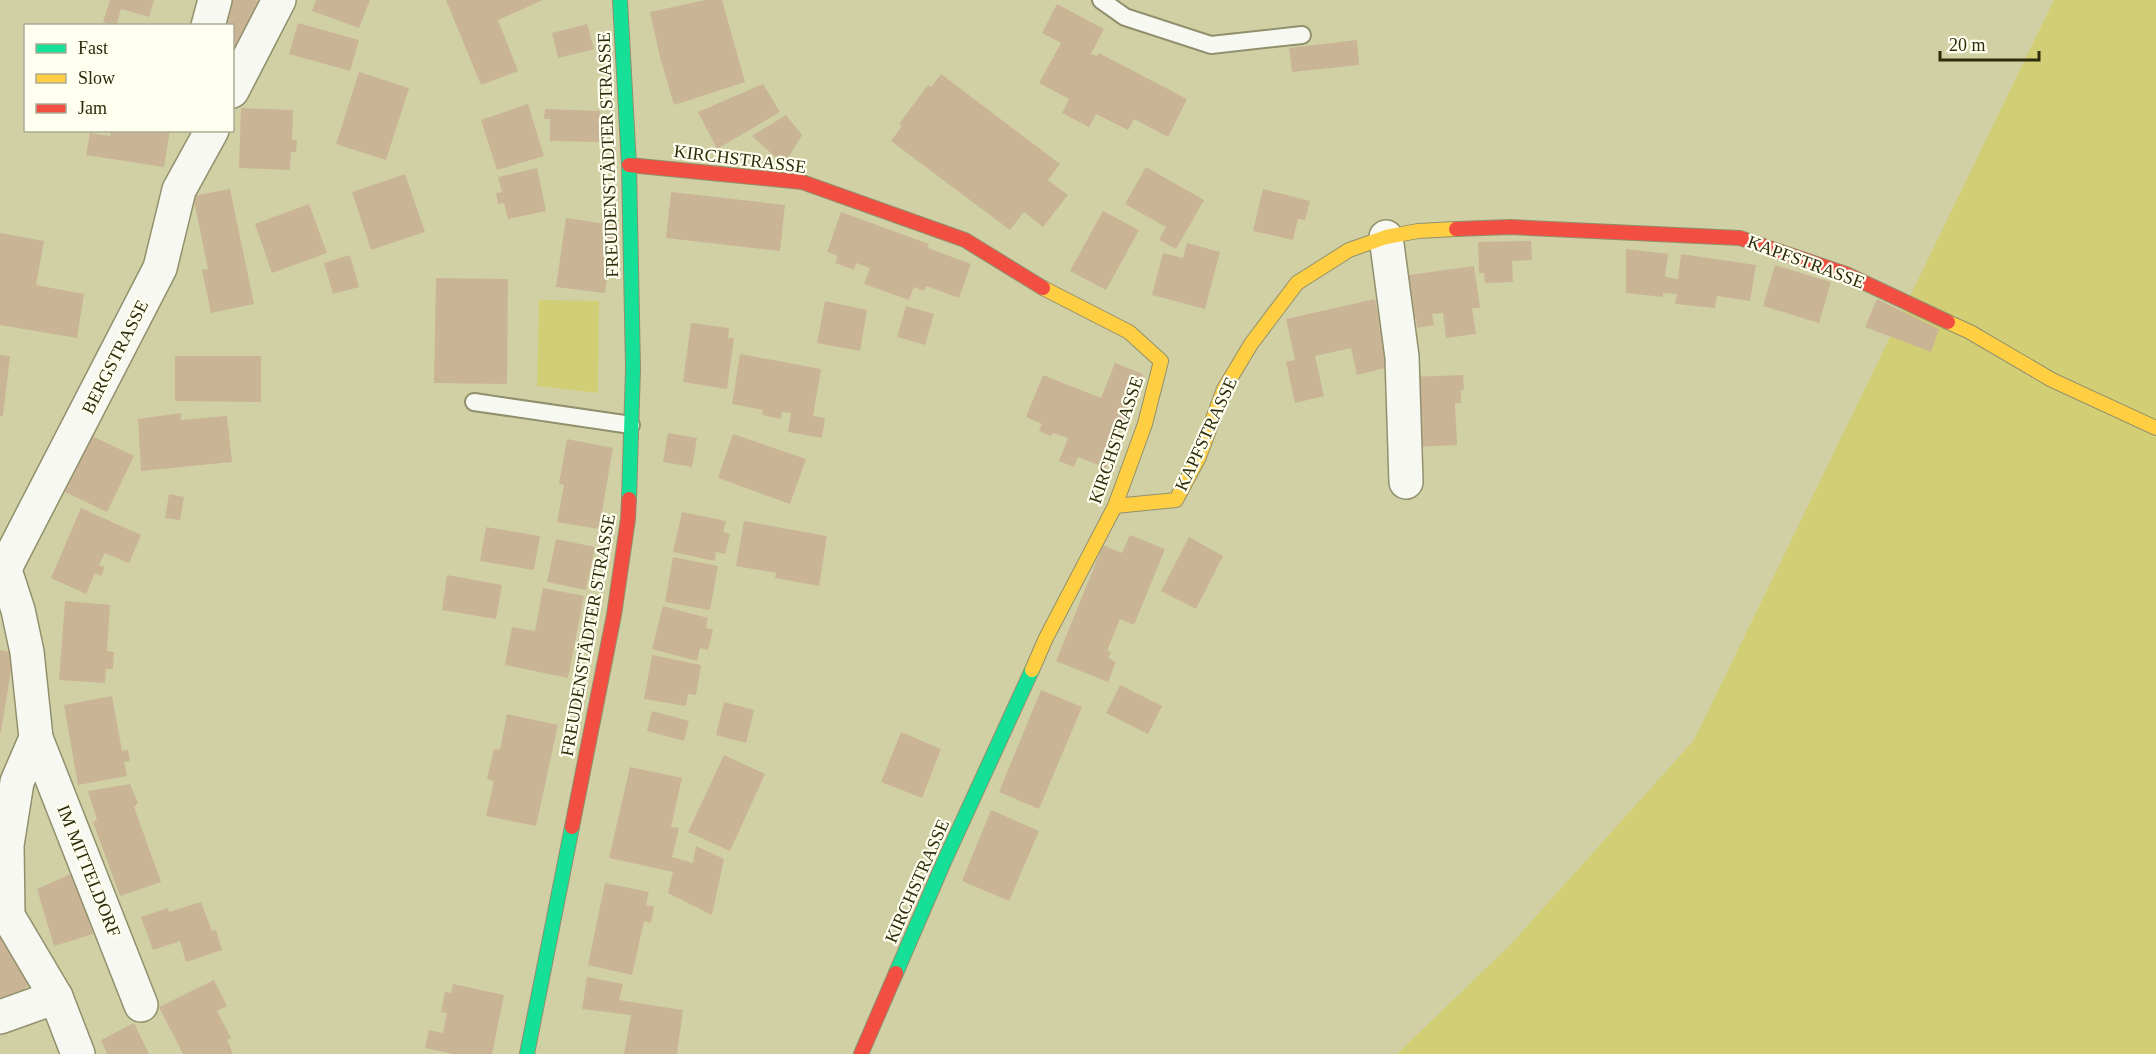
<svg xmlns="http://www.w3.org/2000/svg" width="2156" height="1054" viewBox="0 0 2156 1054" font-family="'Times New Roman',serif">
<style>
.green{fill:#d2ce76}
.building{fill:#cab496}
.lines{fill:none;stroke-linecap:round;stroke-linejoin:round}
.lane-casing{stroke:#91906d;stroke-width:20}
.street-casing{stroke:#91906d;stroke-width:36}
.fast-casing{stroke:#91906d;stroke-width:16}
.slow-casing{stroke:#91906d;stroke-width:16}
.jam-casing{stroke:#91906d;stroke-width:16}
.lane{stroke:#f8f8f2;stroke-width:16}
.street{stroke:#f8f8f2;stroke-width:33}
.fast{stroke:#16e098;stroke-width:14}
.slow{stroke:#ffcf43;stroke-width:14}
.jam{stroke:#f24e42;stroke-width:14}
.labels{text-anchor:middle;stroke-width:4.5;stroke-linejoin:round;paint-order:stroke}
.street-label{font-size:18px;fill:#2e2c0b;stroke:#ffffef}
</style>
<rect width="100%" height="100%" fill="#d1d0a5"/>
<g class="green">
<polygon points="2054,0 2156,0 2156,1054 1397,1054 1510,945 1694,740"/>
<polygon points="539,300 599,301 598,393 537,386"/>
</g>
<g class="building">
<polygon points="110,0 154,0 149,17 121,9 116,26 103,22"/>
<polygon points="233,0 255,0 261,2 232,66 232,26 224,26"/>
<polygon points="316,0 370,0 359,28 312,11"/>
<polygon points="446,0 543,0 498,20 518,71 481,85"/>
<polygon points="705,0 722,0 745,82 674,105 660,57 650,12"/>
<polygon points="1057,4 1104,29 1091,54 1097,56 1099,53 1187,99 1168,137 1134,119 1128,130 1096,114 1089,127 1062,113 1069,99 1039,83 1061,43 1042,33"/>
<polygon points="298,23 359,40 350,71 289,54"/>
<polygon points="587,24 594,49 558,58 552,33"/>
<polygon points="1357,40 1359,65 1292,72 1289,48"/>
<polygon points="359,72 409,88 386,160 336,144"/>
<polygon points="941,74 1060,164 1048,180 1068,195 1043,227 1024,212 1010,230 891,141 902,126 899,124 928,85 931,87"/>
<polygon points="763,84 780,112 717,149 698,112"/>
<polygon points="528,104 544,156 497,170 481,120"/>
<polygon points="241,108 293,110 292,140 297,140 296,152 291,152 290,170 239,168"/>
<polygon points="545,109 600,111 599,142 550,141 550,119 544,119"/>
<polygon points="786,115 802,135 784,165 752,136"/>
<polygon points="111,130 170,130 164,167 86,155 90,133 110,136"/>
<polygon points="1146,167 1204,200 1176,249 1159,240 1166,227 1125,204"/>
<polygon points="537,168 546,211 508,219 504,203 498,204 496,193 502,192 498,177"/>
<polygon points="405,174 425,232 371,250 352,192"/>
<polygon points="230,189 254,304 211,313 202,270 208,269 193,196"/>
<polygon points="1263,189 1310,201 1305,220 1298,219 1293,240 1253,231"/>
<polygon points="671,192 785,205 780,251 666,238"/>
<polygon points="309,204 327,253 272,273 255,224"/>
<polygon points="1103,211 1139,230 1106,290 1070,271"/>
<polygon points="841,212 929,244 928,248 971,264 959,298 926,286 924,291 914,287 909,300 864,284 870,268 856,263 854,270 835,263 838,256 827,252"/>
<polygon points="566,218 614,225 605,293 556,287"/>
<polygon points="0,233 44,241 36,285 84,294 77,338 0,325"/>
<polygon points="1531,241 1532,260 1512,261 1513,282 1485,283 1484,273 1479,273 1478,242"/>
<polygon points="1187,243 1220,252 1205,309 1152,295 1163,253 1183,258"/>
<polygon points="1626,249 1668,254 1665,277 1678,279 1681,254 1756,265 1750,301 1717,296 1715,308 1675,304 1677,294 1663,293 1663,297 1626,293"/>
<polygon points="350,255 359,287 333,294 324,263"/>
<polygon points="1775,265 1831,282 1819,323 1763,306"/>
<polygon points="1474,266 1480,308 1472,308 1476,334 1446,338 1443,313 1432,314 1434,325 1417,328 1416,318 1401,320 1395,277"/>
<polygon points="436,278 508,279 507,384 434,383"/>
<polygon points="1375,299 1389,367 1357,375 1351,348 1315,356 1324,396 1295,403 1286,362 1295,360 1286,319"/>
<polygon points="1877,299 1939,329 1931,352 1865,327"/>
<polygon points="825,301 867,310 860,351 817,343"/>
<polygon points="906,306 934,314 925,345 897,337"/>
<polygon points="691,323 729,328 728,338 734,338 727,389 683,382"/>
<polygon points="740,354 821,369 813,416 825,418 822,438 788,432 791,413 782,412 781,419 762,415 763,410 732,404"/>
<polygon points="0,355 10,356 3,416 0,416"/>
<polygon points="175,356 261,356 261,402 175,401"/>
<polygon points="1115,363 1143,374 1106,468 1078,457 1074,467 1059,461 1068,438 1053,433 1051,436 1039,431 1042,424 1026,417 1043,375 1101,398"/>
<polygon points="1463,375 1464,390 1461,390 1461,403 1455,403 1457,445 1413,447 1409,377"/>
<polygon points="181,413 181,420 227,416 232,462 141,471 138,419"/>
<polygon points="668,433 697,438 692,467 663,462"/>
<polygon points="733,434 806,459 790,504 718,478"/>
<polygon points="92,436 134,456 107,512 65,492"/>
<polygon points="567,439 613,448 599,529 557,522 564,485 559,484"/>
<polygon points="169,494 184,497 180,520 165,518"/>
<polygon points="81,508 141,535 129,563 105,553 99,565 105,567 101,576 95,573 86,594 51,578"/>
<polygon points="682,512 726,521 723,532 730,534 725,554 716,552 715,561 673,552"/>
<polygon points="744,521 827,536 819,586 775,578 776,573 736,566"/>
<polygon points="486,527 540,536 534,570 480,561"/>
<polygon points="1130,535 1165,549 1134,625 1120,619 1107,651 1111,652 1108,658 1116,662 1108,682 1056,661 1103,545 1122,553"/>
<polygon points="1189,537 1223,556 1196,609 1161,591"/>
<polygon points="556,539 595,547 586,590 547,582"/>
<polygon points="673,557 718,566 710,610 665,602"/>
<polygon points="447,575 502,585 496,619 442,610"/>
<polygon points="543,588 584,596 568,678 505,665 512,627 535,631"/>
<polygon points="65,601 110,605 107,651 114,652 113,669 106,669 105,683 59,680"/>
<polygon points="663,606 708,618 706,628 713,630 708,650 700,648 697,661 652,649"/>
<polygon points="0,650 14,652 1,732 0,732"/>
<polygon points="652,655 701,665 696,695 688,694 686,706 644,699"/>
<polygon points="1120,685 1162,706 1148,734 1106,713"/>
<polygon points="1041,690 1082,707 1039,809 999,792"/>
<polygon points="112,696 122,751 128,750 130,761 124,762 127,776 78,785 64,705"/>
<polygon points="724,702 754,710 746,743 716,735"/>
<polygon points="652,711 689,721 684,741 647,731"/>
<polygon points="507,714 558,725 536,826 486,816 494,781 487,779 494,749 500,750"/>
<polygon points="901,732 941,749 922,798 881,782"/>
<polygon points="724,755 765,774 730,851 688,832"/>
<polygon points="630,767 682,778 671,827 679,828 672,857 693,863 696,846 724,859 712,915 668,893 673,872 609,858"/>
<polygon points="130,784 138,803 134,807 161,882 120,896 93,822 97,820 88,791"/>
<polygon points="991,810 1039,831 1009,901 962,881"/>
<polygon points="73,873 93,934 54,946 37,889"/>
<polygon points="605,883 649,892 646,905 654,906 651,923 644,921 632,975 588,965"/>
<polygon points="201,902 212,931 216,930 222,950 186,962 180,941 153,950 141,917 168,908 169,912"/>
<polygon points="0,934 36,980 0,1008"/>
<polygon points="587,977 623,984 619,1000 683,1010 677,1054 624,1054 631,1015 582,1009"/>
<polygon points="214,980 227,1006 217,1011 231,1038 227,1040 233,1054 183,1054 159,1007"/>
<polygon points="453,984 504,995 492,1054 453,1054 425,1048 429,1030 443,1033 447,1013 441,1012 445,992 451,993"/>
<polygon points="134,1023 149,1054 107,1054 101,1040"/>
</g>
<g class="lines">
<defs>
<g id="lane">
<polyline points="1101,0 1125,17 1211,45 1302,35"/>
<polyline points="474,402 631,425"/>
</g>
<g id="street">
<polyline points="208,26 215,0"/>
<polyline points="232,91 279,0"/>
<polyline points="1386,237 1402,357 1406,482"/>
<polyline points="5,570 18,610 27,652 36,738 17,782 7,845 8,916 56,997 78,1054"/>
<polyline points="0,578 160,268 179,190 212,130"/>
<polyline points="36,738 141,1005"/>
<polyline points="0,1017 56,997"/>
</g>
<g id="fast">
<polyline points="620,0 629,165 633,368 629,499"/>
<polyline points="896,973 943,864 1032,670"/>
<polyline points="527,1054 572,827"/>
</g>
<g id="slow">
<polyline points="1948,322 1970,332 2052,380 2156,428"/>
<polyline points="1115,506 1176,500 1199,457 1224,389 1251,344 1297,283 1349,250 1386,237 1418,231 1456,229"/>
<polyline points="1032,670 1046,638 1115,506 1145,424 1161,361 1129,332 1043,288"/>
</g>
<g id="jam">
<polyline points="629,165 802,182 965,240 1043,288"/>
<polyline points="1456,229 1510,227 1740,238 1846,274 1948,322"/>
<polyline points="572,827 614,615 628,519 629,499"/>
<polyline points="861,1054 896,973"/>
</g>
</defs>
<use href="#lane" class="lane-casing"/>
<use href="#street" class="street-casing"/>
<use href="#fast" class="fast-casing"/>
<use href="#slow" class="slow-casing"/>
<use href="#jam" class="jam-casing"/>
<use href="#lane" class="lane"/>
<use href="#street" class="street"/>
<use href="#fast" class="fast"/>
<use href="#slow" class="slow"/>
<use href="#jam" class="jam"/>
</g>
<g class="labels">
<g class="street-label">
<text transform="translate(608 155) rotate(-92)" y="6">FREUDENSTÄDTER STRASSE</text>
<text transform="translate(740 159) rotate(7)" y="6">KIRCHSTRASSE</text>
<text transform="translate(1806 262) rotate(20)" y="6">KAPFSTRASSE</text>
<text transform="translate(115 357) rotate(-63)" y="6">BERGSTRASSE</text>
<text transform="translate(1206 434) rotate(-65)" y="6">KAPFSTRASSE</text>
<text transform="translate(1116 440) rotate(-71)" y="6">KIRCHSTRASSE</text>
<text transform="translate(588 635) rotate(-80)" y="6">FREUDENSTÄDTER STRASSE</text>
<text transform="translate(89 871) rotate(68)" y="6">IM MITTELDORF</text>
<text transform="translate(917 881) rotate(-66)" y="6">KIRCHSTRASSE</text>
</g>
</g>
<rect x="24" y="24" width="210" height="108" fill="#ffffef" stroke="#abab94" stroke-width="1.5"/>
<rect x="36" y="44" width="30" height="9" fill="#16e098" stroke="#abab94" stroke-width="1.5"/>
<text x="78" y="54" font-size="18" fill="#2e2c0b">Fast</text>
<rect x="36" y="74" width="30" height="9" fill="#ffcf43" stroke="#abab94" stroke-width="1.5"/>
<text x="78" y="84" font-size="18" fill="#2e2c0b">Slow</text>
<rect x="36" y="104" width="30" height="9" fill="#f24e42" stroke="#abab94" stroke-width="1.5"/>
<text x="78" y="114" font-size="18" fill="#2e2c0b">Jam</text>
<path d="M1940 51v9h99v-9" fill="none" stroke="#2e2c0b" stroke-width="3"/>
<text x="1949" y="51" font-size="18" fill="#2e2c0b" stroke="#ffffef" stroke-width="4.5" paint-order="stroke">20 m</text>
</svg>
